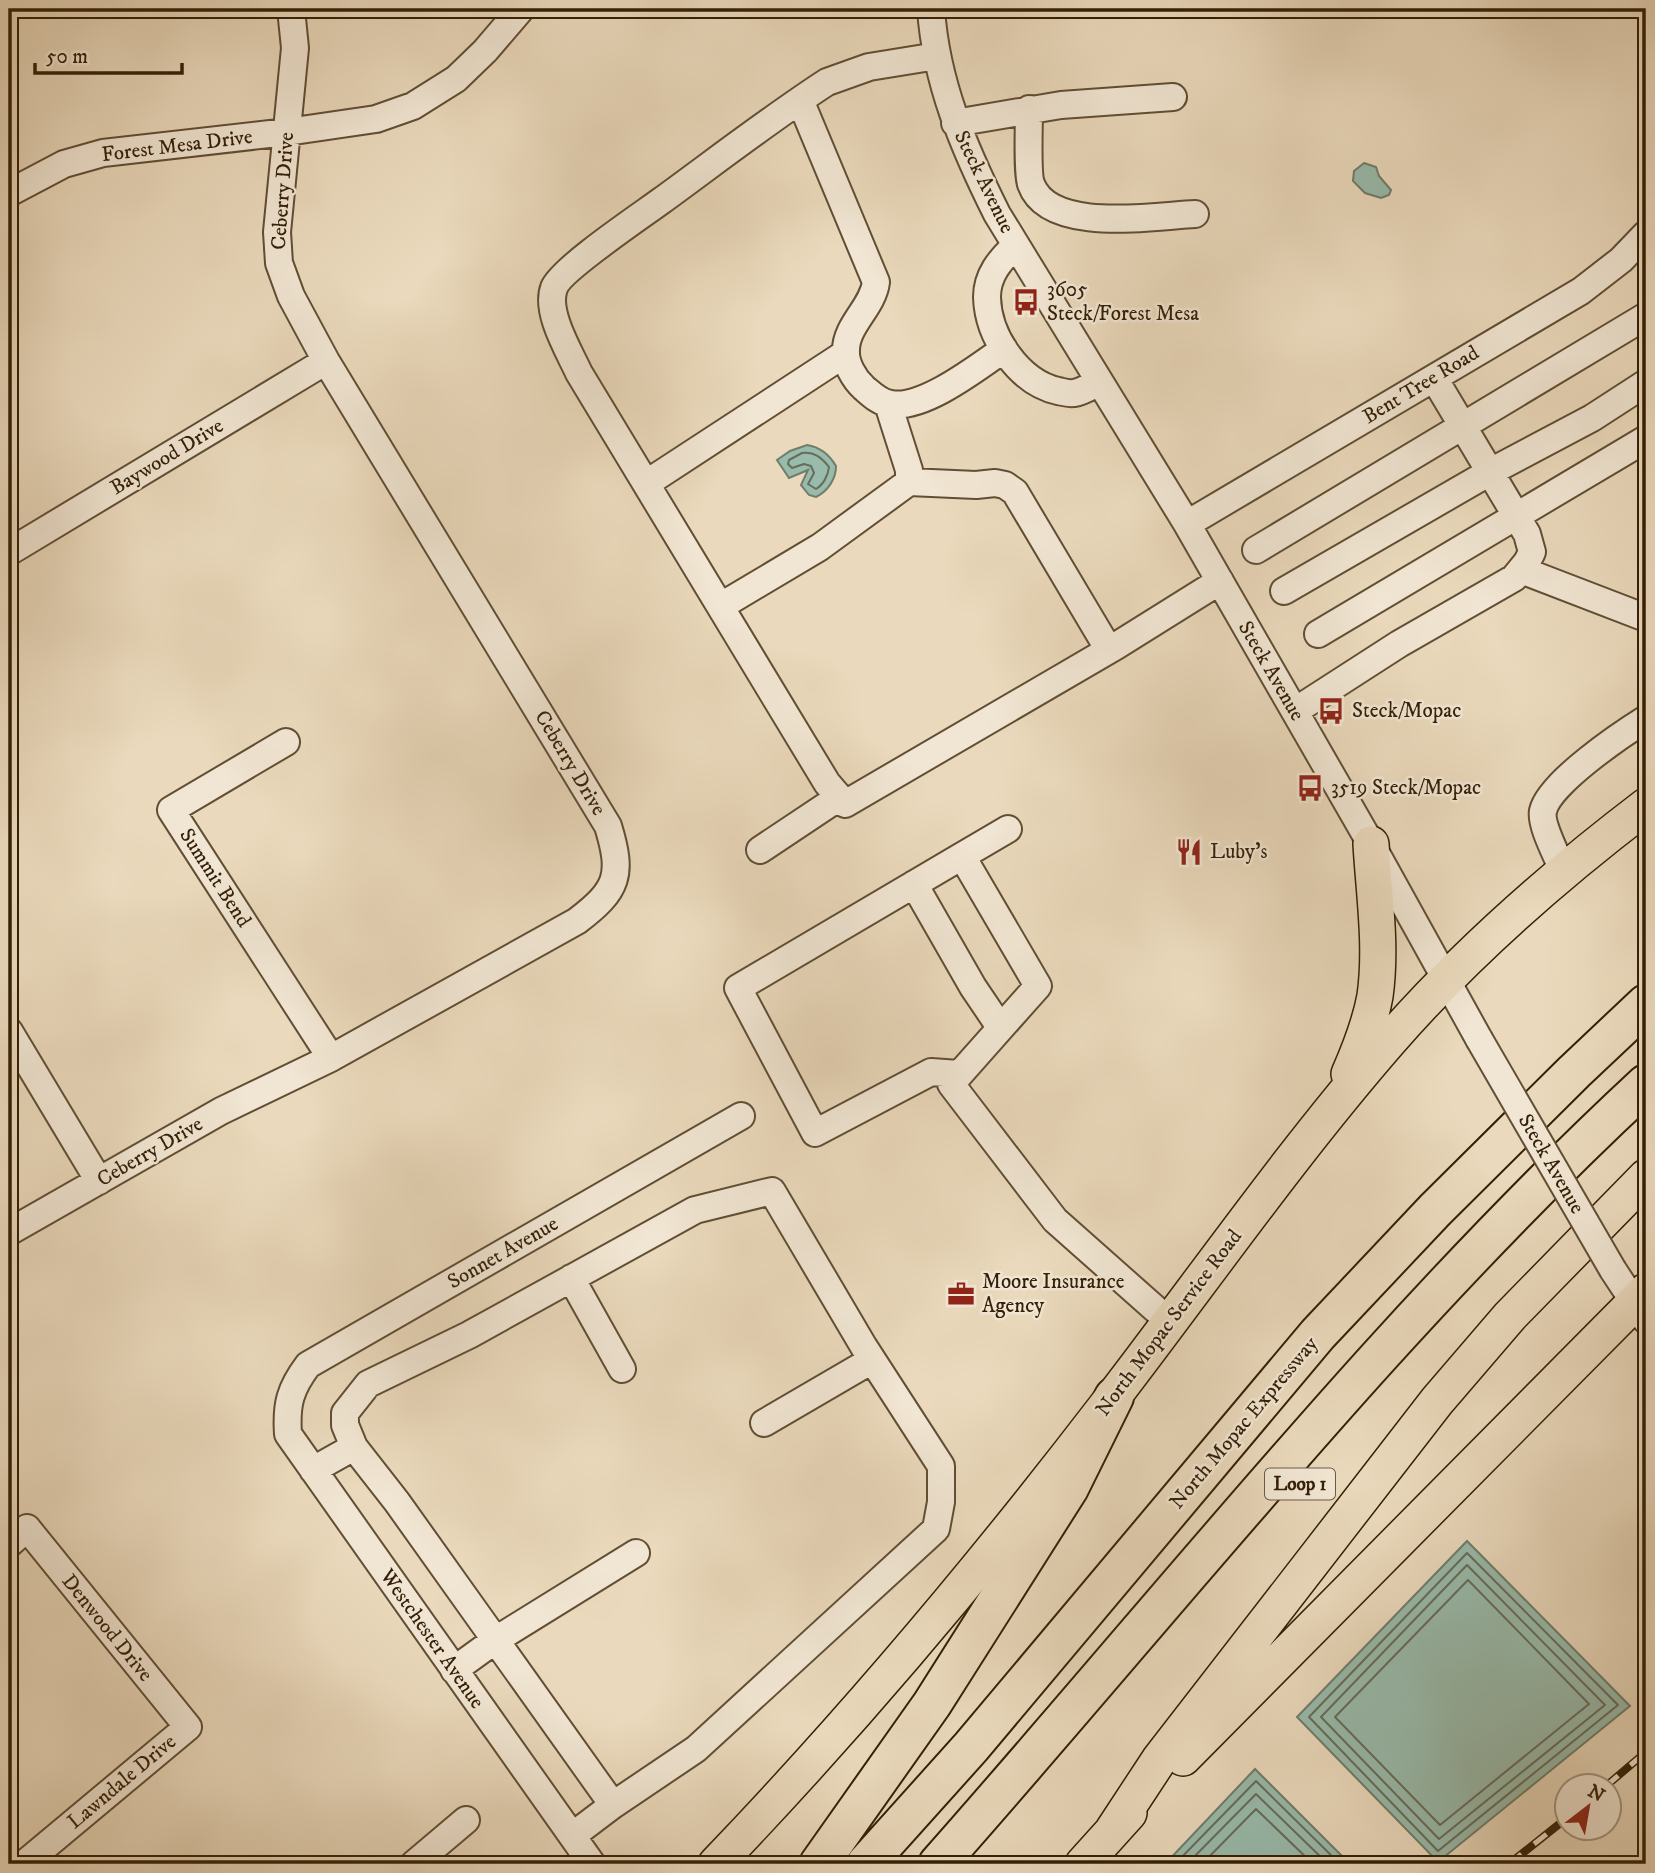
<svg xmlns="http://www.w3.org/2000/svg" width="1655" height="1873" font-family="'IM FELL DW Pica',serif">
	<rect width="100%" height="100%" fill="#ead9bc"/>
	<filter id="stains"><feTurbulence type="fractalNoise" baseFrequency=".00286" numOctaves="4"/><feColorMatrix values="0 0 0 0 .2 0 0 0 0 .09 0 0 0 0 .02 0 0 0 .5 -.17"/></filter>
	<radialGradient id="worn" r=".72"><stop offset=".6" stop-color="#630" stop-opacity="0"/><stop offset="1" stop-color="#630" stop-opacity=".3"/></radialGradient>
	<path fill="#98bbac" stroke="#707d6a" stroke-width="2" d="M 1364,163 L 1376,167 L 1379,176 L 1391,190 L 1389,195 L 1381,198 L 1365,193 L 1353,181 L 1354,171 Z
		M 807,445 C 820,447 829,454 836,466 C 836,479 828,491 816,497 L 809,495 L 801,485 L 808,470 L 789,478 L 777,460 L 790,451 Z
		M 1467,1541 L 1630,1706 L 1438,1862 L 1297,1717 Z
		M 1255,1769 L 1350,1864 L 1165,1864 Z"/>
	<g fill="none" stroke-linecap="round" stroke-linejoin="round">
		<path stroke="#666d5a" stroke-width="2" d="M 802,453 C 814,451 822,458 829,467 C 828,476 823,485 816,489 L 808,484 L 814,473 L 811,466 L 804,464 L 792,468 L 788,464 L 789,460 Z
			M 1467,1553 L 1618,1705 L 1438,1851 L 1309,1717 Z
			M 1467,1565 L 1605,1705 L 1439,1839 L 1321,1717 Z
			M 1468,1580 L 1589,1704 L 1440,1825 L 1335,1717 Z
			M 1175,1864 L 1256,1781 L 1340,1864
			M 1187,1864 L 1256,1794 L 1328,1864
			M 1202,1864 L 1256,1809 L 1313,1864"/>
		<defs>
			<path id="minor" d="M 931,9 C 936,83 964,148 997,214 L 1187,524 L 1371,844 L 1479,1039
				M 937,56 L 869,67 L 827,82 C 770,119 716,161 661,201 C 642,215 560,270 554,288 C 545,312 569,351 579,373 L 827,783 L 845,804 L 1116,646 L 1220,581
				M 800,100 L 876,282 C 873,307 846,325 846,350 C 845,363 854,379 864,388 C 871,394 880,403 891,404 C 923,410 978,367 1004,349
				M 1029,109 C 1029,125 1027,173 1031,184 C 1049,234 1153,216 1195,214
				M 955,123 L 1061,105 L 1173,97
				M 9,193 L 64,164 L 103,153 L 287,132 L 376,119 L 413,106 L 456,79 L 485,51 L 521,9
				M 1015,246 C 1000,260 987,275 987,297 C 988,337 1019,382 1058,391 C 1063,392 1069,394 1074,393 C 1082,392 1091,386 1099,382
				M 909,482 L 976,485 L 995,483 L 1005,485 L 1015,492 L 1109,650
				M 647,483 L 846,353
				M 1187,524 L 1581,291 L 1621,260 L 1646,234
				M 1256,550 L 1646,316
				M 9,552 L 326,361
				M 1521,570 L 1646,618
				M 1284,591 L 1490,472 L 1592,418 L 1646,383
				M 721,606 L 820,547 L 909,482 L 909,470 L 888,404
				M 1318,634 L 1646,439
				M 1295,711 L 1399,644 L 1514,578 L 1527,562 L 1532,552 L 1527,534 L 1434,378
				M 286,742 L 171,810 L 331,1058
				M 1008,829 L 962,856 L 1038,986 L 951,1084 L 1055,1220 L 1170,1322
				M 760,850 L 838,798
				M 1563,871 C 1558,857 1540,825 1543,811 C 1549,783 1622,734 1646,719
				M 914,884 L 973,987 L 1000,1027
				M 9,1031 L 99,1181
				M 959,1074 L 931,1072 L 815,1133 L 738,988 L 962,856
				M 9,1232 L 221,1111 L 331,1058 L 577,921 C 618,890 623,875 608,826 L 326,361 L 291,296 L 279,263 L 277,232 L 295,48 L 291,9
				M 1613,1270 L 1646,1320
				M 571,1278 L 622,1369
				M 764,1423 L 872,1360
				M 313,1470 L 354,1447
				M 9,1544 L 27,1528 L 188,1727 L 24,1864
				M 454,1670 L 494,1641 L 636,1553
				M 572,1836 L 613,1805 L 397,1502 L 354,1447 L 345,1425 L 345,1413 L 368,1384 L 469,1335 L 695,1210 L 772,1191 L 864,1347 L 941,1466 L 941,1502 L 936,1529 L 696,1749 L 613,1805
				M 414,1864 L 466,1820
				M 592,1864 L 288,1434 C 286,1404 290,1389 308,1365 L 741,1116"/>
			<path id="major" d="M 1349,1074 C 1360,1049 1370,1024 1375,996 C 1382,947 1374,894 1371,844
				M 1183,1758 L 1646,1291
				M 1113,1830 L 1159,1760 L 1437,1401 L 1510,1316 L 1646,1177
				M 716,1864 C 855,1719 985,1564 1107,1405 C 1201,1283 1289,1156 1390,1040 C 1466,953 1554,876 1646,806
				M 1083,1864 L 1129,1813"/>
			<path id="highway" d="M 819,1864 L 932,1704 L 1069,1488 L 1114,1397
				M 866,1864 L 971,1747 L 1318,1334 L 1435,1210 L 1574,1072 L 1646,1004
				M 938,1864 C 1171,1601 1388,1323 1646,1084"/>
		</defs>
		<use href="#minor" stroke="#614e34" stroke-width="30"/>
		<use href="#major" stroke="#331f07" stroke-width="38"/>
		<use href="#highway" stroke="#331f07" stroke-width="42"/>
		<use href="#minor" stroke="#f1e6d3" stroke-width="26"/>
		<use href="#major" stroke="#ead9bc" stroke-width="35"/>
		<use href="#highway" stroke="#ead9bc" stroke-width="38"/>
		<defs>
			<path id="rail" d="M 1606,1786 L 1646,1752
				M 1509,1864 L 1568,1817"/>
		</defs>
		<use href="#rail" stroke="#331f07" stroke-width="8"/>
		<use href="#rail" stroke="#f1e6d3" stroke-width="5" stroke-dasharray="16" stroke-linecap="butt"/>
		<defs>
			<path id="minor-bridge" d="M 1479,1039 L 1613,1270"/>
		</defs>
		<use href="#minor-bridge" stroke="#614e34" stroke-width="30" stroke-linecap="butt"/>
		<use href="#minor-bridge" stroke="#f1e6d3" stroke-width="26"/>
	</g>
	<defs>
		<symbol id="bus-bare" viewBox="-9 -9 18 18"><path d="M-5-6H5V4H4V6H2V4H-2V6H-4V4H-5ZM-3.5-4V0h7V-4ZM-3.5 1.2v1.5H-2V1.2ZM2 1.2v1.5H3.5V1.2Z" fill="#8f2418" stroke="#f1e6d3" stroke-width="2.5" paint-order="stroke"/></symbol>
		<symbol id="restaurant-bare" viewBox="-9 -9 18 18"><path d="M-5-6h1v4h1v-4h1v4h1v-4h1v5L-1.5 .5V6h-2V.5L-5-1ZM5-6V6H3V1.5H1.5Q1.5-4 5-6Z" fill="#8f2418" stroke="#f1e6d3" stroke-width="2.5" paint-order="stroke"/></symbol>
		<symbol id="office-bare" viewBox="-9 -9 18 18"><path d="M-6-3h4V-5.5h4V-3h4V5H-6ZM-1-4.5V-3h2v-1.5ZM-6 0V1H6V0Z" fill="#8f2418" stroke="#f1e6d3" stroke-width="2.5" paint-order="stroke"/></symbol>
	</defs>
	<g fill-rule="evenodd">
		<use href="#bus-bare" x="1007" y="283" width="38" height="38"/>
		<use href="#bus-bare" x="1312" y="692" width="38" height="38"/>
		<use href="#bus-bare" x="1291" y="769" width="38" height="38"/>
		<use href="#restaurant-bare" x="1170" y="833" width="38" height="38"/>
		<use href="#office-bare" x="942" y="1275" width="38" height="38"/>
	</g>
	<g text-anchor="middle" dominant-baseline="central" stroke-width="5" stroke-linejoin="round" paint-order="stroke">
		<rect fill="#f1e6d3" stroke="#6c5b44" stroke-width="2" x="1265" y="1468.5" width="70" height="31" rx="5"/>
		<g font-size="19" font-weight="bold" fill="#331f07">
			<text x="1300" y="1484">Loop 1</text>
		</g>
		<g font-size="21" fill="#331f07" stroke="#f1e6d3">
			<text transform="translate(177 146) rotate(-7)">Forest Mesa Drive</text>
			<text transform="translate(984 182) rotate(64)">Steck Avenue</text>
			<text transform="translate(283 191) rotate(-86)">Ceberry Drive</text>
			<text transform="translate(1421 385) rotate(-31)">Bent Tree Road</text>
			<text transform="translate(167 457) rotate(-31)">Baywood Drive</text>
			<text transform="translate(1271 671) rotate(60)">Steck Avenue</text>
			<text transform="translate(570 763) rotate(59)">Ceberry Drive</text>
			<text transform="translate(215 878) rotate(57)">Summit Bend</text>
			<text transform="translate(150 1152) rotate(-30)">Ceberry Drive</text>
			<text transform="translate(1551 1164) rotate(60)">Steck Avenue</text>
			<text transform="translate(503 1253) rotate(-30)">Sonnet Avenue</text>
			<text transform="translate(1169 1323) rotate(-53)">North Mopac Service Road</text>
			<text transform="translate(1244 1423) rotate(-50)">North Mopac Expressway</text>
			<text transform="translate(107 1628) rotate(51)">Denwood Drive</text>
			<text transform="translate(432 1639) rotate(55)">Westchester Avenue</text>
			<text transform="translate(122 1782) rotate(-40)">Lawndale Drive</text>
		</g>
		<g font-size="21" fill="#331f07" stroke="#f1e6d3" text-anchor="start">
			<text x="1047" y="290">3605<tspan x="1047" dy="24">Steck/Forest Mesa</tspan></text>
			<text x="1352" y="711">Steck/Mopac</text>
			<text x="1331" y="788">3519 Steck/Mopac</text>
			<text x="1210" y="852">Luby's</text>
			<text x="982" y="1282">Moore Insurance<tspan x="982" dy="24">Agency</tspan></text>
		</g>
	</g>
	<rect width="1655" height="1873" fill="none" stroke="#ead9bc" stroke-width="35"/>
	<rect x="10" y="10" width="1634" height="1852" fill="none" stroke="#331f07" stroke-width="3.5"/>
	<rect x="18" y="18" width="1620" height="1838" fill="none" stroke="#331f07" stroke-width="2"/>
	<g transform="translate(1588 1807) rotate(31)"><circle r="33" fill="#f1e6d3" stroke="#a59681" stroke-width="2"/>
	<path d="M0-5L12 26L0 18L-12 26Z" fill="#8f2418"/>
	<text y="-10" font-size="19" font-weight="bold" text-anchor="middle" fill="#331f07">N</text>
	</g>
	<path d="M35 63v10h147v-10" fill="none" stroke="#331f07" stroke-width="3.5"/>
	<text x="46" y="63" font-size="21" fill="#331f07" stroke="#f1e6d3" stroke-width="5" paint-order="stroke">50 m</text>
	<rect width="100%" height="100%" filter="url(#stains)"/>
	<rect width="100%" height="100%" fill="url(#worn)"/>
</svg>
